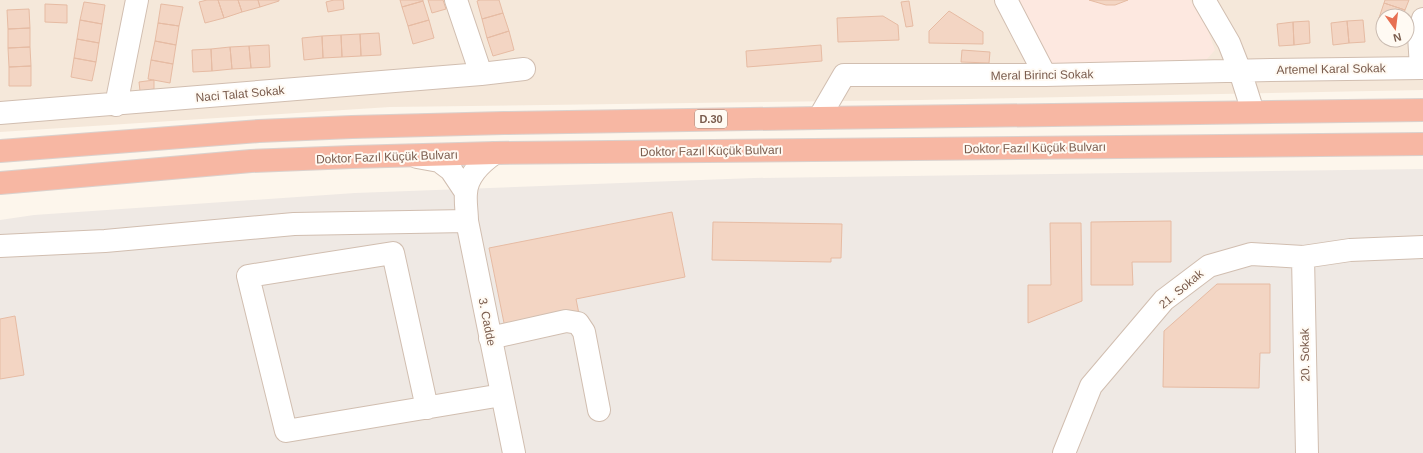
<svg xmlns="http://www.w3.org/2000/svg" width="1423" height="453" font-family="Arial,sans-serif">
	<rect width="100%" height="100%" fill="#fdf6ec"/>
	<path fill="#f5e8da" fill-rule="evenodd" d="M 0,0 L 1423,0 L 1423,90 L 920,100 L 390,107 L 0,132 ZM 1383,16 L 1407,16 L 1407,40 L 1383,40 Z"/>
	<path fill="#fde8e0" d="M 1014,0 L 1190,0 L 1207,28 L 1215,50 L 1207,59 L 1049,66 Z"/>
	<path fill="#efe9e4" d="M 1423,169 L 1423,453 L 0,453 L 0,220 L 34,215 L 355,193 L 754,178 Z"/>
	<path fill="#f3d5c3" stroke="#e6bba3" d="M 207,0 L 218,0 L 224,18 L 205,23 L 199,2 Z
		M 218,0 L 238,0 L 242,12 L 224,18 Z
		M 238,0 L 258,0 L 260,7 L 242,12 Z
		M 258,0 L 279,0 L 279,1 L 260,7 Z
		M 334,0 L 343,0 L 344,9 L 328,12 L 326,2 Z
		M 400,0 L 423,0 L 423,1 L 402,7 Z
		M 428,0 L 443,0 L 446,9 L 432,13 Z
		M 480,0 L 499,0 L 503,13 L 482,19 L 477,1 Z
		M 1089,0 L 1128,0 L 1115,5 L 1106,5 Z
		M 1385,0 L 1409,0 L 1405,10 L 1384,3 Z
		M 423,1 L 429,20 L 408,26 L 402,7 Z
		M 909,1 L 913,26 L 906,27 L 901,2 Z
		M 84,2 L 105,5 L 102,24 L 80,20 Z
		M 1384,3 L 1405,10 L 1403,16 L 1383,16 L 1383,19 L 1379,18 Z
		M 45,4 L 67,5 L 67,23 L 45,22 Z
		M 161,4 L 183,7 L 179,26 L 158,23 Z
		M 29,9 L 30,28 L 8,29 L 7,10 Z
		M 949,11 L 983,32 L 983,44 L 929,43 L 929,31 Z
		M 503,13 L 509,31 L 487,38 L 482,19 Z
		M 883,16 L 898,25 L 899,40 L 838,42 L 837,18 Z
		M 80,20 L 102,24 L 99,43 L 77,39 Z
		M 429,20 L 434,38 L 413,44 L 408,26 Z
		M 1363,20 L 1365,42 L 1349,43 L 1347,21 Z
		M 1309,21 L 1310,43 L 1294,45 L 1293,22 Z
		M 1347,21 L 1349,43 L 1333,45 L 1331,23 Z
		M 1293,22 L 1294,45 L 1279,46 L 1277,24 Z
		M 158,23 L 179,26 L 176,45 L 155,41 Z
		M 30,28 L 30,47 L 8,48 L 8,29 Z
		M 509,31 L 514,50 L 493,56 L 487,38 Z
		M 379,33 L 381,55 L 361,56 L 360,34 Z
		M 360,34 L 361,56 L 342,57 L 341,35 Z
		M 341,35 L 342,57 L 323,58 L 322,36 Z
		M 322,36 L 323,58 L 304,60 L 302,38 Z
		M 77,39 L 99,43 L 96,62 L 74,58 Z
		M 155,41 L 176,45 L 173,64 L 151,60 Z
		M 269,45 L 270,67 L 251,68 L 249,46 Z
		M 821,45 L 822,61 L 747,67 L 746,51 Z
		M 249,46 L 251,68 L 232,69 L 230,47 Z
		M 30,47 L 31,66 L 9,67 L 8,48 Z
		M 230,47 L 232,69 L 212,71 L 211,49 Z
		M 211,49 L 212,71 L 193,72 L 192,50 Z
		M 962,50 L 990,52 L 989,63 L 961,62 Z
		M 74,58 L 96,62 L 92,81 L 71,77 Z
		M 151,60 L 173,64 L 170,83 L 148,79 Z
		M 31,66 L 31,86 L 9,86 L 9,67 Z
		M 154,80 L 154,89 L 140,91 L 139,82 Z
		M 672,212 L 685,277 L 576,299 L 579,314 L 505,328 L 489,248 Z
		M 1171,221 L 1171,262 L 1132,262 L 1133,285 L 1091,285 L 1091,222 Z
		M 713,222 L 842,224 L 841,258 L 831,258 L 831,262 L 712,260 Z
		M 1050,223 L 1081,223 L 1082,301 L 1028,323 L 1028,285 L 1051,285 Z
		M 1217,284 L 1270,284 L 1270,353 L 1260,353 L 1259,388 L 1163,387 L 1164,331 Z
		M 15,316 L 24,375 L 0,379 L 0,319 Z"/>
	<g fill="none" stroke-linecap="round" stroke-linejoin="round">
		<defs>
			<path id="minor" d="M 456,0 L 481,74
				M 1006,0 L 1045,75
				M 1204,0 L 1229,43 L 1240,71 L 1253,112
				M 1421,68 L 1419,35 L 1423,19
				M 116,105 L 137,0
				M 0,113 L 481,74 L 524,69
				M 819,118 L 844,75 L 1045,75 L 1271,70 L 1423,68
				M 495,153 C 482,162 467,176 466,193 C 465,202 467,212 467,221 L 514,453
				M 417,157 L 439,161 L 451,170 L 465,191
				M 0,246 L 105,241 L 294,224 L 467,221
				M 1303,257 L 1307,453
				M 490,338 L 566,321 L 578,323 L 584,332 L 599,410
				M 427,408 L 393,253 L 248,276 L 286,431 L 502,395
				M 1064,453 L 1091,386 L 1164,300 L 1209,266 L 1251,254 L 1303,257 L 1350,250 L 1423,247"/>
			<path id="highway" d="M 0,151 L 259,131 L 352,127 L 504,123 L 819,118 L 1423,110
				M 0,183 L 251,161 L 352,157 L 495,153 L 1423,144"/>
		</defs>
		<use href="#minor" stroke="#d1beb0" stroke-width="24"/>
		<use href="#highway" stroke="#dad1cd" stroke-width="24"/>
		<use href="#minor" stroke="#fff" stroke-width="22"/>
		<use href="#highway" stroke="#f7b7a3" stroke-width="22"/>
	</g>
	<g text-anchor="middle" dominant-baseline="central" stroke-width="4" stroke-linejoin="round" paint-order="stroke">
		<rect fill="#fffaf3" stroke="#a28b7f" stroke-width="1" x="695" y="110" width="32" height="18" rx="3"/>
		<g font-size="11" font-weight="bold" fill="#7a5c4d">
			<text x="711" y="119">D.30</text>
		</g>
		<g font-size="12" fill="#7a5c4d" stroke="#fffaf3">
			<text transform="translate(1331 69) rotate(-1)">Artemel Karal Sokak</text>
			<text transform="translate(1042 75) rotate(-1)">Meral Birinci Sokak</text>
			<text transform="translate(240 94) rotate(-5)">Naci Talat Sokak</text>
			<text transform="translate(1035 148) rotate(-1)">Doktor Fazıl Küçük Bulvarı</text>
			<text transform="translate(711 151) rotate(-1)">Doktor Fazıl Küçük Bulvarı</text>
			<text transform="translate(387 157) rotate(-2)">Doktor Fazıl Küçük Bulvarı</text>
			<text transform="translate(1181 289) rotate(-40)">21. Sokak</text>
			<text transform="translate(487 322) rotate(79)">3. Cadde</text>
			<text transform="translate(1305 355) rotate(-91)">20. Sokak</text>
		</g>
	</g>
	<g transform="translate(1395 28) rotate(166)"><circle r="19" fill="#fffaf3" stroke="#cabbb1"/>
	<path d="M0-3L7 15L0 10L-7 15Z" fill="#e76f51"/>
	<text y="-6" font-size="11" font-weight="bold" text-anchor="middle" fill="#7a5c4d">N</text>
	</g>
</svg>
